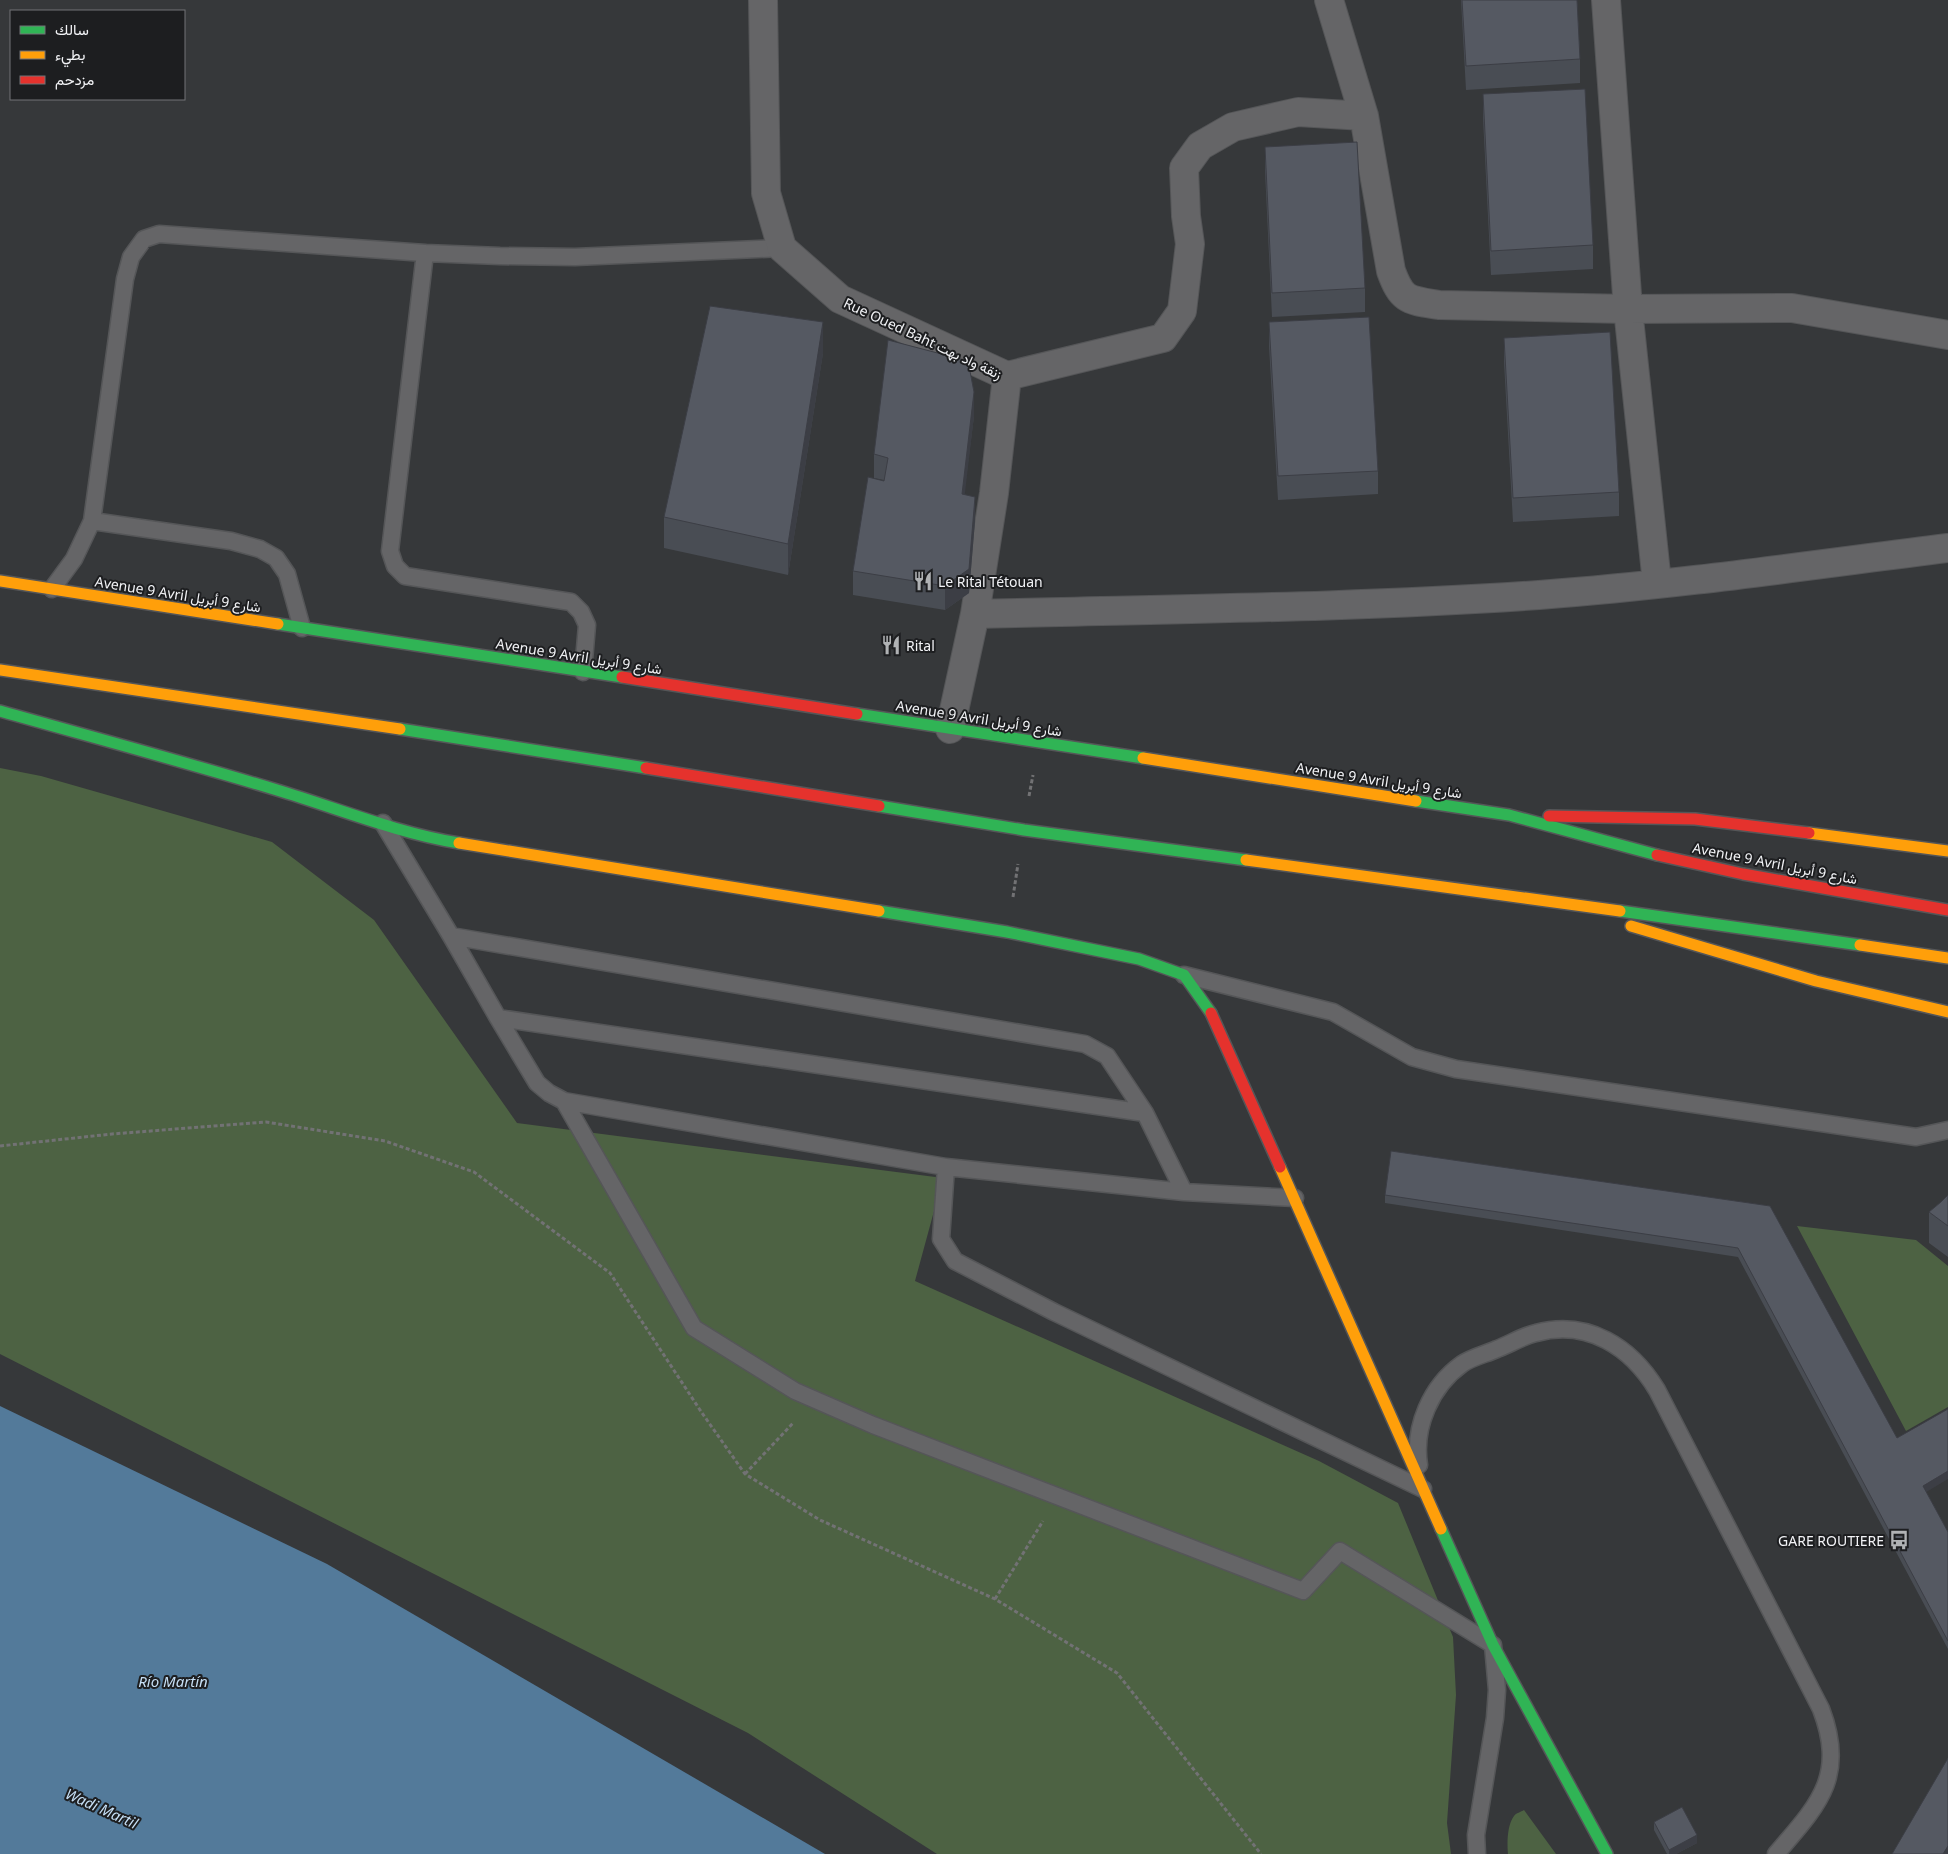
<svg xmlns="http://www.w3.org/2000/svg" width="1948" height="1854" font-family="'Noto Sans',Vazirmatn,sans-serif">
	<rect width="100%" height="100%" fill="#36383a"/>
	<path fill="#4d6243" d="M 0,768 L 41,776 L 272,842 L 374,920 L 517,1123 L 943,1178 L 915,1281 L 1319,1461 L 1398,1503 L 1453,1637 L 1456,1695 L 1447,1823 L 1451,1854 L 937,1854 L 748,1733 L 0,1354 Z
		M 1797,1226 L 1916,1240 L 1948,1266 L 1948,1407 L 1906,1431 Z
		M 1524,1810 L 1556,1854 L 1508,1854 C 1507,1844 1507,1825 1514,1816 C 1516,1813 1521,1812 1524,1810 Z"/>
	<path fill="#537a9a" d="M 0,1406 L 327,1564 L 825,1854 L 0,1854 Z"/>
	<g fill="none" stroke-linecap="round" stroke-linejoin="round">
		<defs>
			<path id="lane" d="M 425,253 L 390,551 L 395,566 L 405,576 L 571,602 L 581,612 L 587,625 L 583,672
				M 92,521 L 231,541 L 260,549 L 276,558 L 287,574 L 302,628
				M 52,589 L 74,559 L 92,521 L 125,279 L 131,257 L 144,239 L 159,234 L 425,253 L 500,256 L 575,257 L 782,248
				M 383,823 L 451,936 L 498,1018 L 537,1083 L 549,1093 L 564,1101 L 694,1328 L 795,1391 L 873,1425 L 1303,1591 L 1340,1551 L 1493,1645 L 1497,1690 L 1495,1718 L 1476,1835 L 1477,1854
				M 451,936 L 1085,1044 L 1107,1056 L 1145,1113 L 1184,1192
				M 1184,975 L 1333,1012 L 1412,1057 L 1456,1069 L 1916,1137 L 1948,1130
				M 498,1018 L 1145,1113
				M 564,1101 L 946,1167 L 941,1239 L 955,1261 L 1054,1312 L 1423,1489
				M 946,1167 L 1184,1192 L 1295,1198
				M 1419,1465 C 1413,1427 1431,1386 1462,1364 C 1472,1357 1486,1354 1497,1349 C 1510,1344 1523,1336 1536,1333 C 1588,1319 1631,1347 1657,1390 L 1821,1709 C 1847,1777 1818,1805 1776,1854"/>
			<path id="street" d="M 763,0 L 766,193 L 782,248 L 840,299 L 1007,376 L 994,493 L 975,614 L 950,729
				M 1329,0 L 1364,116 L 1391,271 C 1402,301 1408,300 1439,305 L 1628,309 L 1792,308 L 1948,335
				M 1606,0 L 1628,309 L 1657,583
				M 1007,376 L 1163,338 L 1182,311 L 1190,244 L 1186,216 L 1184,168 L 1200,146 L 1233,127 L 1298,112 L 1364,116
				M 975,614 C 1163,609 1352,608 1539,595 C 1676,585 1812,565 1948,548"/>
			<path id="fast" d="M 278,624 L 622,677
				M 0,711 C 92,737 185,762 277,790 C 337,808 397,833 459,843
				M 857,714 L 1143,758
				M 400,729 L 646,768
				M 1416,801 L 1509,815 L 1657,855
				M 879,806 L 1024,830 L 1246,860
				M 879,911 L 1007,932 L 1139,959 L 1184,975 L 1211,1013
				M 1620,911 L 1860,945
				M 1441,1529 L 1493,1645 L 1607,1854"/>
			<path id="slow" d="M 0,581 L 278,624
				M 0,670 L 400,729
				M 1143,758 L 1416,801
				M 1809,833 L 1948,851
				M 459,843 L 879,911
				M 1246,860 L 1620,911
				M 1631,926 L 1816,981 L 1948,1012
				M 1860,945 L 1948,958
				M 1280,1167 L 1441,1529"/>
			<path id="jam" d="M 622,677 L 857,714
				M 646,768 L 879,806
				M 1549,816 L 1695,819 L 1809,833
				M 1657,855 L 1743,874 L 1948,910
				M 1211,1013 L 1280,1167"/>
		</defs>
		<use href="#lane" stroke="#555658" stroke-width="19"/>
		<use href="#street" stroke="#555658" stroke-width="30"/>
		<use href="#fast" stroke="#555658" stroke-width="14"/>
		<use href="#slow" stroke="#555658" stroke-width="14"/>
		<use href="#jam" stroke="#555658" stroke-width="14"/>
		<path stroke="#727274" stroke-width="3" stroke-dasharray="4 2.5" stroke-linecap="butt" d="M 1029,796 L 1033,775
			M 1013,897 L 1018,864
			M 0,1146 L 112,1134 L 266,1122 L 385,1141 L 474,1172 L 610,1273 L 702,1413 L 745,1474 L 820,1520 L 995,1599 L 1117,1673 L 1261,1854
			M 745,1474 L 794,1422
			M 995,1599 L 1043,1521"/>
		<use href="#lane" stroke="#656567" stroke-width="16"/>
		<use href="#street" stroke="#656567" stroke-width="28"/>
		<use href="#fast" stroke="#30b455" stroke-width="11"/>
		<use href="#slow" stroke="#ff9f0a" stroke-width="11"/>
		<use href="#jam" stroke="#e5322d" stroke-width="11"/>
	</g>
	<path fill="#494d54" d="M 1461,0 L 1577,0 L 1580,59 L 1580,83 L 1466,90 Z
		M 1483,94 L 1593,245 L 1593,269 L 1491,275 L 1483,118 Z
		M 1265,147 L 1365,288 L 1365,312 L 1272,317 L 1265,171 Z
		M 1269,322 L 1378,471 L 1378,494 L 1278,500 L 1269,346 Z
		M 1504,338 L 1619,492 L 1619,516 L 1513,522 L 1504,362 Z
		M 823,353 L 788,575 L 664,548 L 664,517 Z
		M 974,416 L 964,495 L 975,521 L 969,593 L 945,610 L 853,595 L 853,571 L 884,480 L 874,478 L 874,454 Z
		M 1385,1195 L 1770,1206 L 1948,1532 L 1948,1649 L 1738,1257 L 1385,1203 Z
		M 1948,1195 L 1948,1257 L 1929,1243 L 1929,1212 L 1941,1202 Z
		M 1654,1822 L 1697,1843 L 1676,1854 L 1667,1854 L 1654,1830 Z"/>
	<path fill="#3c3e45" d="M 823,322 L 823,353 L 788,575 L 788,544 Z
		M 974,392 L 974,416 L 962,518 L 962,494 Z
		M 975,497 L 975,521 L 969,593 L 945,610 L 945,586 Z
		M 1948,1471 L 1948,1479 L 1923,1494 L 1923,1486 Z
		M 1697,1835 L 1697,1843 L 1676,1854 L 1669,1854 L 1669,1850 Z
		M 1948,1846 L 1948,1854 L 1943,1854 Z"/>
	<path fill="#555962" stroke="#3c3e45" d="M 1462,0 L 1577,0 L 1580,59 L 1466,66 Z
		M 1585,89 L 1593,245 L 1491,251 L 1483,94 Z
		M 1357,142 L 1365,288 L 1272,293 L 1265,147 Z
		M 710,306 L 823,322 L 788,544 L 664,517 Z
		M 1369,317 L 1378,471 L 1278,476 L 1269,322 Z
		M 1610,332 L 1619,492 L 1513,498 L 1504,338 Z
		M 888,340 L 968,361 L 974,392 L 962,494 L 975,497 L 969,569 L 945,586 L 853,571 L 868,477 L 884,481 L 888,458 L 874,454 Z
		M 1391,1151 L 1770,1206 L 1897,1438 L 1948,1409 L 1948,1471 L 1923,1486 L 1948,1532 L 1948,1641 L 1738,1248 L 1385,1195 Z
		M 1948,1195 L 1948,1226 L 1929,1212 L 1941,1202 Z
		M 1948,1758 L 1948,1846 L 1943,1854 L 1892,1854 Z
		M 1682,1807 L 1697,1835 L 1669,1850 L 1654,1822 Z"/>
	<defs>
		<symbol id="restaurant-bare" viewBox="-9 -9 18 18"><path d="M-5-6h1v4h1v-4h1v4h1v-4h1v5L-1.5 .5V6h-2V.5L-5-1ZM5-6V6H3V1.5H1.5Q1.5-4 5-6Z" fill="#b0b2b4" stroke="#1d1e20" stroke-width="2.5" paint-order="stroke"/></symbol>
		<symbol id="bus-bare" viewBox="-9 -9 18 18"><path d="M-5-6H5V4H4V6H2V4H-2V6H-4V4H-5ZM-3.5-4V0h7V-4ZM-3.5 1.2v1.5H-2V1.2ZM2 1.2v1.5H3.5V1.2Z" fill="#b0b2b4" stroke="#1d1e20" stroke-width="2.5" paint-order="stroke"/></symbol>
	</defs>
	<g fill-rule="evenodd">
		<use href="#restaurant-bare" x="909" y="567" width="28" height="28"/>
		<use href="#restaurant-bare" x="877" y="631" width="28" height="28"/>
		<use href="#bus-bare" x="1885" y="1526" width="28" height="28"/>
	</g>
	<g text-anchor="middle" dominant-baseline="central" stroke-width="4" stroke-linejoin="round" paint-order="stroke">
		<g font-size="14" fill="#f2f3f6" stroke="#1d1e20">
			<text transform="translate(923 338) rotate(25)">Rue Oued Baht زنقة واد بهت</text>
			<text transform="translate(178 594) rotate(9)">Avenue 9 Avril شارع 9 أبريل</text>
			<text transform="translate(579 656) rotate(9)">Avenue 9 Avril شارع 9 أبريل</text>
			<text transform="translate(979 718) rotate(9)">Avenue 9 Avril شارع 9 أبريل</text>
			<text transform="translate(1379 780) rotate(9)">Avenue 9 Avril شارع 9 أبريل</text>
			<text transform="translate(1775 863) rotate(11)">Avenue 9 Avril شارع 9 أبريل</text>
		</g>
		<g font-size="14" fill="#f2f3f6" stroke="#1d1e20" text-anchor="start">
			<text x="938" y="581">Le Rital Tétouan</text>
			<text x="906" y="645">Rital</text>
			<text x="1884" y="1540" text-anchor="end">GARE ROUTIERE</text>
		</g>
		<g font-size="15" font-style="italic" fill="#c6dff5" stroke="#1d1e20">
			<text x="173" y="1681">Río Martín</text>
			<text transform="translate(102 1808) rotate(24)">Wadi Martil</text>
		</g>
	</g>
	<rect x="10" y="10" width="175" height="90" fill="#1d1e20" stroke="#727376"/>
	<rect x="20" y="26" width="25" height="8" fill="#30b455" stroke="#727376"/>
	<text x="55" y="35" font-size="15" fill="#f2f3f6">سالك</text>
	<rect x="20" y="51" width="25" height="8" fill="#ff9f0a" stroke="#727376"/>
	<text x="55" y="60" font-size="15" fill="#f2f3f6">بطيء</text>
	<rect x="20" y="76" width="25" height="8" fill="#e5322d" stroke="#727376"/>
	<text x="55" y="85" font-size="15" fill="#f2f3f6">مزدحم</text>
</svg>
